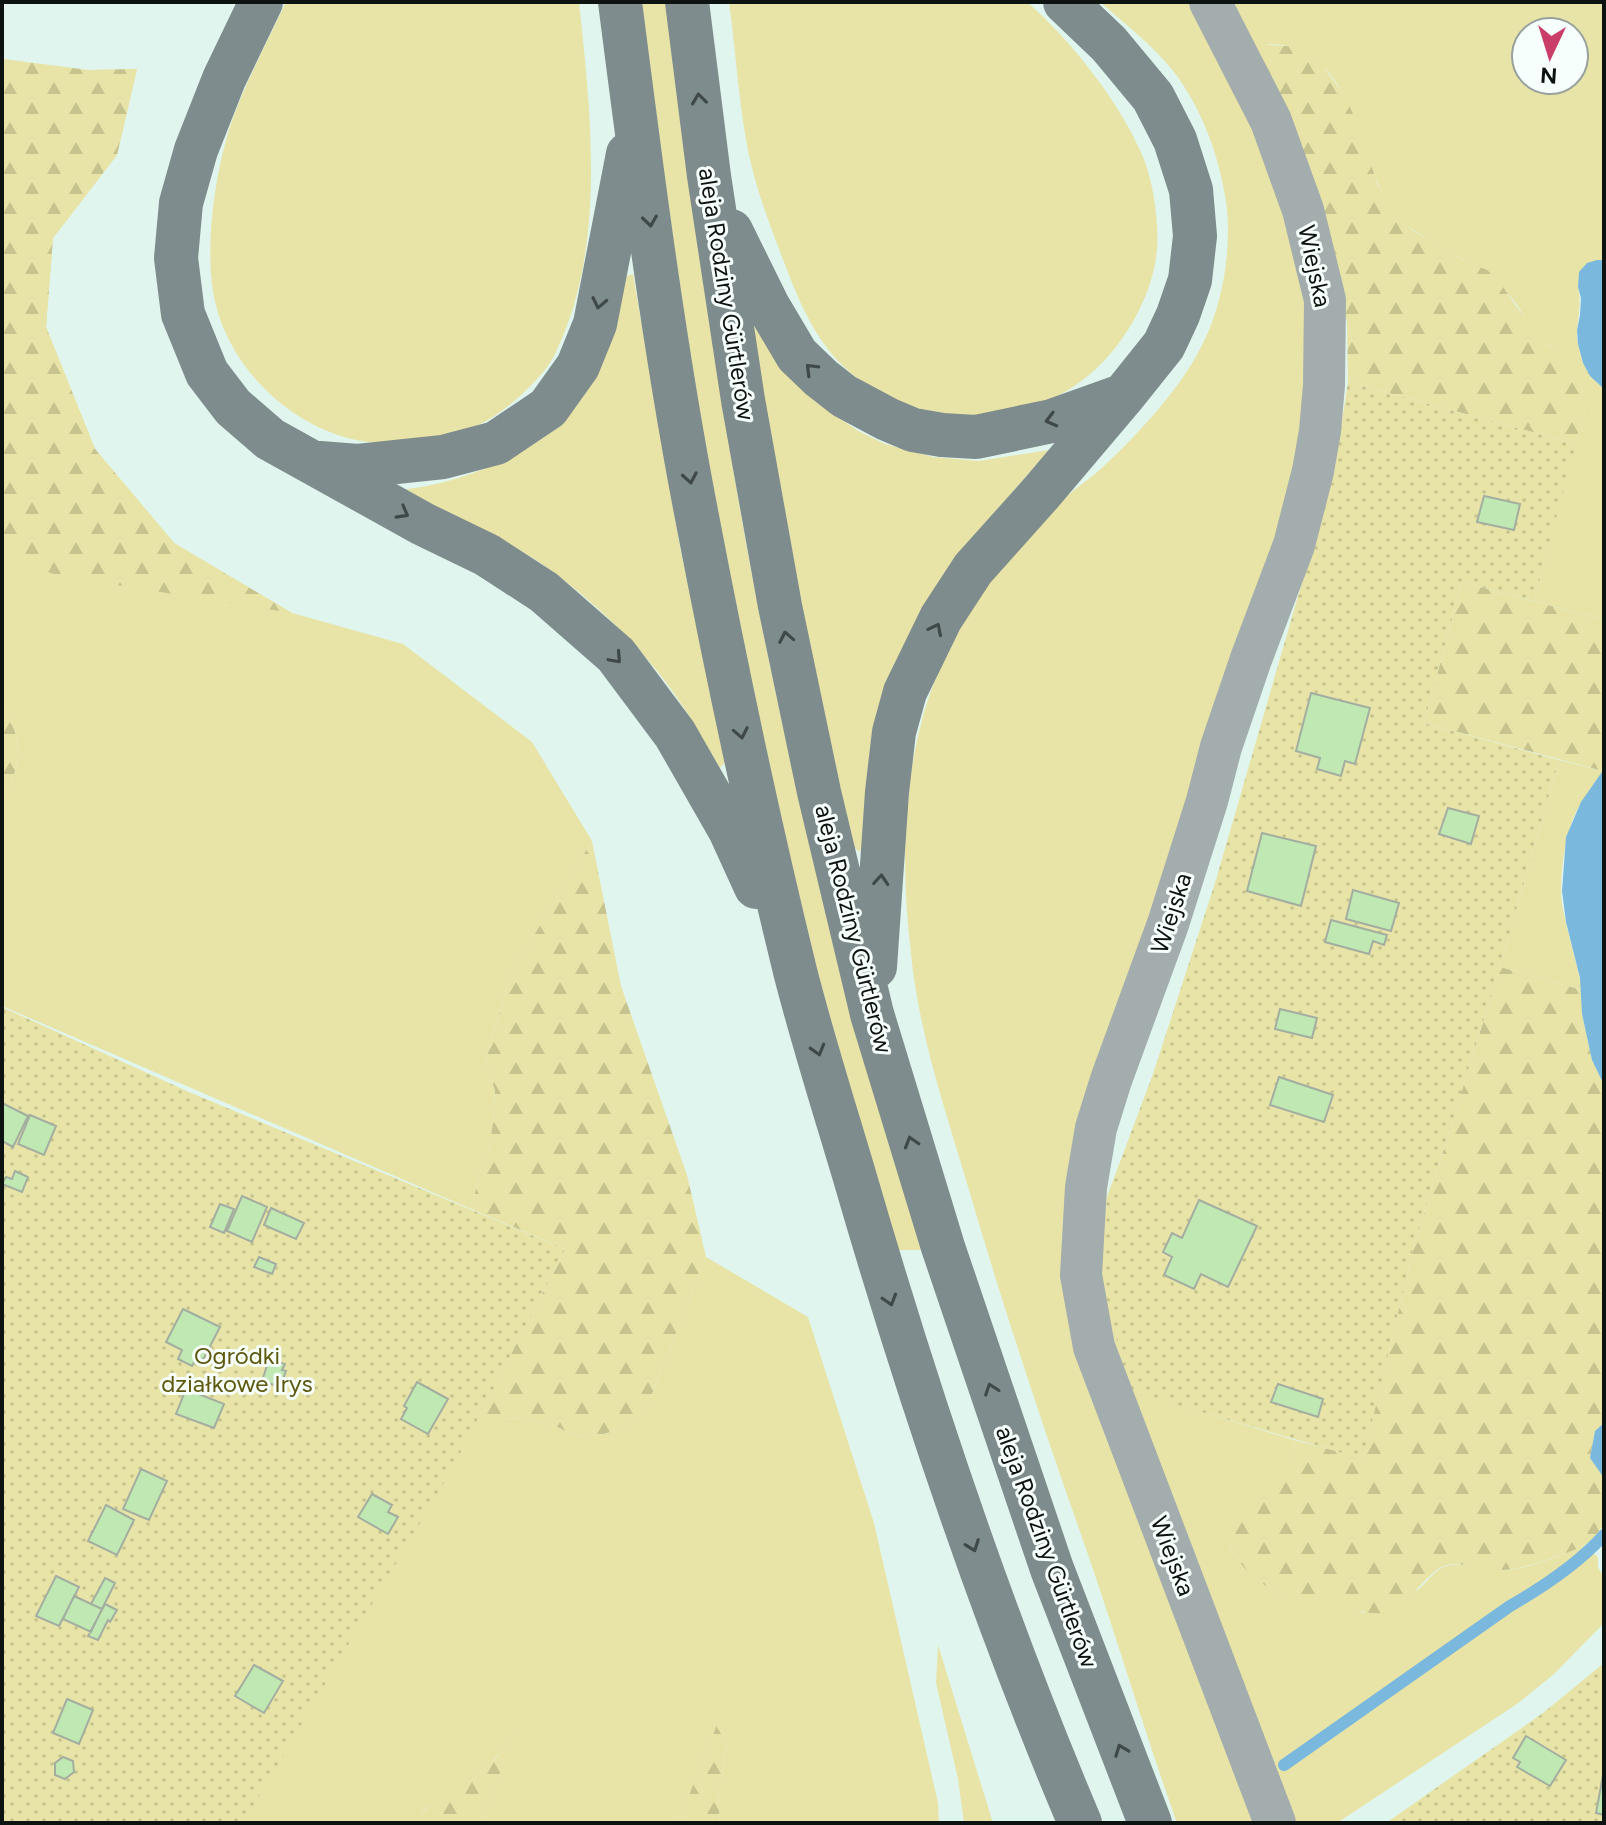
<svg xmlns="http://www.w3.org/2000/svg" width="1606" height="1825" font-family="Figtree,sans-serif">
	<defs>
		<pattern id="forest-firs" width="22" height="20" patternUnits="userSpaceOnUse" patternTransform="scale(2)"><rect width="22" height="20" fill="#e8e4a7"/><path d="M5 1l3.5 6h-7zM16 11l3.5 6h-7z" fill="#c6c38f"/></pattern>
		<pattern id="garden-dots" width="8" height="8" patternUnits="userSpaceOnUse" patternTransform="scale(2)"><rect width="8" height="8" fill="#e8e4a7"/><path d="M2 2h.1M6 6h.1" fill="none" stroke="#c6c38f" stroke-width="1.8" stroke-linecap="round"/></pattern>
	</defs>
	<rect width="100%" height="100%" fill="#e0f5ed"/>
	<path fill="#e8e4a7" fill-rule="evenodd" d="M 286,2 L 579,2 C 591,116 607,247 555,354 C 547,370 533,384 520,396 C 503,411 481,427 458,433 C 447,436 434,436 422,438 C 400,440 378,445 356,440 C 286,425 224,362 213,291 C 205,241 216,166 233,118 C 248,78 268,40 286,2 Z
		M 642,2 L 666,2 C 697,242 729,481 781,717 C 795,782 809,847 826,911 C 855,1024 889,1137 921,1250 L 896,1250 C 826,1017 764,781 721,541 C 689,362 664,182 642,2 Z
		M 729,2 L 1027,2 C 1071,40 1124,107 1145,162 C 1155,190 1161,235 1155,264 C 1144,320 1101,380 1046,401 C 1035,405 1022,407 1011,409 C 1000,412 987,417 976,418 C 923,421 865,394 831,353 C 809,326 796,294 784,262 C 768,221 752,178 745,134 C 738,91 735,46 729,2 Z
		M 1100,2 L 1195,2 L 1265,147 L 1307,285 L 1305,444 L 1140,959 L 1105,1202 L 1129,1390 L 1294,1440 C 1293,1450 1293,1462 1287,1470 C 1264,1501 1194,1521 1246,1567 C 1255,1575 1264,1586 1275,1591 C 1295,1600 1303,1597 1323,1600 C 1337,1602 1351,1607 1364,1613 C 1378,1607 1404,1600 1416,1591 C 1428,1583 1434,1568 1450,1565 C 1469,1562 1487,1572 1506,1570 C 1533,1568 1559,1555 1584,1546 L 1598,1557 L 1598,1567 L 1604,1578 L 1604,1623 L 1554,1674 L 1517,1704 L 1337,1823 L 1177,1823 C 1142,1725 1113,1624 1078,1526 C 1039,1415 1002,1303 969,1190 C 949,1122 926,1055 915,985 C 912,968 911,951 909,935 C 902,863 903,794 921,724 C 939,654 980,586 1030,533 C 1044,519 1058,504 1073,491 C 1084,482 1095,475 1105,465 C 1141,431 1184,385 1205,339 C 1224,299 1232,245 1226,201 C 1219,155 1202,109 1174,72 C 1153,45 1125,24 1100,2 Z
		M 1223,2 L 1604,2 L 1604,260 L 1597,260 L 1578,287 C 1581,302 1579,314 1577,329 C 1576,340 1580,352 1583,363 C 1572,358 1559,354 1550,347 C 1532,334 1523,311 1509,295 C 1501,285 1477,268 1466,261 C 1459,257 1451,256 1444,251 C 1439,248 1435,243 1429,240 C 1419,233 1409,229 1400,219 C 1357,171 1362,73 1294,48 C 1281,44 1265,42 1253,48 ZM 1526,32 L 1574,32 L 1574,80 L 1526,80 Z
		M 2,59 L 88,70 L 137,69 L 117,155 L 53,238 L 46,327 L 95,449 L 174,543 L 292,613 L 403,644 L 532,742 L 592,841 L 512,971 L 486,1060 L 495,1091 L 493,1122 L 489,1149 L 482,1164 L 471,1209 L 2,1006 L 2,798 C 15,783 20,755 16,736 C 14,728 10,719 7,711 L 2,709 Z
		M 633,274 L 680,547 L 725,762 L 720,768 C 704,742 689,714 671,689 C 633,637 586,594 533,558 L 401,490 C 441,485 479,474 515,454 L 627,276 Z
		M 754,323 L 838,417 L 858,431 L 885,444 L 933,457 L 979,461 L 1049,450 L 983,526 L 862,850 L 858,851 L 853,846 L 826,732 L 782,511 L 752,325 Z
		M 1590,376 L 1604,389 L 1604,620 L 1534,601 L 1577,436 C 1586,417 1594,397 1590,376 Z
		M 1559,760 L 1603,771 C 1593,787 1580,801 1573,819 C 1564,840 1559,882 1562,904 C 1567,933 1577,961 1582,990 L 1500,967 Z
		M 706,1257 L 808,1317 L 874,1523 L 938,1803 L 939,1823 L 720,1823 L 718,1790 L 727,1743 L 718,1723 L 678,1823 L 480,1823 L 515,1733 C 503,1749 491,1765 476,1777 C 454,1794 429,1797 414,1823 L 240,1823 L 478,1418 C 502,1418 529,1417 552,1425 C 560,1427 567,1433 575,1435 C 602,1440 622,1428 644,1414 Z
		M 938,1645 L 993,1823 L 964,1823 L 958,1779 L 936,1683 Z"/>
	<path fill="url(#forest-firs)" d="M 1261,44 L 1297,47 L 1309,54 L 1323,66 L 1344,95 L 1354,116 L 1378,185 L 1400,218 L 1413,231 L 1432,241 L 1445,252 L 1487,270 L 1499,281 L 1516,306 L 1549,347 L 1583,363 L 1590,376 L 1592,388 L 1591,400 L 1590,408 L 1577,436 L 1576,444 L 1348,382 L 1347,322 L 1315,199 L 1253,48 Z
		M 2,59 L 88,70 L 137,69 L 117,155 L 53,238 L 46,327 L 95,449 L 174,543 L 292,613 L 60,576 L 2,557 Z
		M 1462,582 L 1604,620 L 1603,771 L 1424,723 Z
		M 2,709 L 7,711 C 10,719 14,728 16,736 C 20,755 15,783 2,798 Z
		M 592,841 L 621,986 L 687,1175 L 706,1257 L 644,1414 C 622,1428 602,1440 575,1435 C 567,1433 560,1427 552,1425 C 529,1417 502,1418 478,1418 L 565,1249 L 471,1209 L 482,1164 L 489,1149 L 493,1122 L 495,1091 L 486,1060 L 512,971 Z
		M 1500,967 L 1582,990 L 1582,1014 L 1592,1060 L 1604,1085 L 1604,1423 L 1595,1431 L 1590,1458 L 1604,1478 L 1604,1525 C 1598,1532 1591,1542 1583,1546 C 1578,1549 1571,1551 1566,1553 C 1541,1562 1516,1572 1489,1570 C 1475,1569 1460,1561 1447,1565 C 1425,1572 1413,1602 1390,1611 C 1370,1618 1350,1607 1331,1602 C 1319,1599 1307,1601 1295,1598 C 1269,1592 1246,1575 1233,1552 C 1231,1548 1228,1545 1227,1541 C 1220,1509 1272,1491 1287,1469 C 1293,1461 1293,1449 1294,1440 L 1363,1458 L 1415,1242 Z
		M 718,1722 L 727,1743 L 718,1790 L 720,1823 L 678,1823 Z
		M 517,1730 L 480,1823 L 414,1823 L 416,1818 L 438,1797 L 475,1778 L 496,1758 Z"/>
	<path fill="url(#garden-dots)" d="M 1348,382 L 1576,444 L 1534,601 L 1462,582 L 1424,723 L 1559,760 L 1500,967 L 1415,1242 L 1363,1459 L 1129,1391 L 1102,1279 L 1105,1202 L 1153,1074 L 1215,883 L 1334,472 Z
		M 2,1007 L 189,1092 L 565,1249 L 452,1469 L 243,1823 L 2,1823 Z
		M 1604,1663 L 1604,1823 L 1386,1823 L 1543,1713 Z"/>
	<path fill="#7ab8dd" d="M 1597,260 L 1604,260 L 1604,389 L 1590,376 L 1583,363 L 1578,344 L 1577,330 L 1580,315 L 1581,298 L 1578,287 L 1579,272 L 1587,263 Z
		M 1604,769 L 1604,1085 L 1592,1060 L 1582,1014 L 1580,978 L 1566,922 L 1562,891 L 1566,837 L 1581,802 Z
		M 1604,1423 L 1604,1478 L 1590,1458 L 1595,1431 Z"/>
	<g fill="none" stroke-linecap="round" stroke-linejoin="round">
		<path stroke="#7ab8dd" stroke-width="12" d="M 1284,1765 L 1510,1606 C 1543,1587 1578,1564 1604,1535"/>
	</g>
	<path fill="#c0e8b2" stroke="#a3aea0" stroke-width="2" d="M 1484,496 L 1520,504 L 1514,530 L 1477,522 Z
		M 1311,693 L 1370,708 L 1355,764 L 1345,761 L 1341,776 L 1317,769 L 1320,758 L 1296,751 Z
		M 1448,808 L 1479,816 L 1471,844 L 1439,834 Z
		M 1262,833 L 1316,846 L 1301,906 L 1247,891 Z
		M 1353,890 L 1399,903 L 1391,931 L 1346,919 Z
		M 1331,920 L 1387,935 L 1384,945 L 1373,941 L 1369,954 L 1325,942 Z
		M 1280,1009 L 1317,1018 L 1312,1038 L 1275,1029 Z
		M 1279,1077 L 1333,1095 L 1324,1122 L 1270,1105 Z
		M 2,1103 L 28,1116 L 13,1147 L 2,1141 Z
		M 30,1115 L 56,1126 L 44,1155 L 18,1144 Z
		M 15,1171 L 28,1177 L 22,1192 L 2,1184 L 6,1177 L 12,1179 Z
		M 242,1196 L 267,1207 L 252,1242 L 227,1231 Z
		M 1199,1200 L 1257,1226 L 1228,1287 L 1201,1274 L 1194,1289 L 1164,1275 L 1172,1257 L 1163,1252 L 1172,1233 L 1182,1238 Z
		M 220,1204 L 234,1209 L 224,1233 L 210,1227 Z
		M 271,1208 L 304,1223 L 296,1239 L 264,1225 Z
		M 259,1257 L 276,1264 L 272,1274 L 254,1267 Z
		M 183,1309 L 220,1327 L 203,1360 L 197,1357 L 192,1366 L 178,1359 L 182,1350 L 166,1342 Z
		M 269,1359 L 285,1364 L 282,1370 L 286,1371 L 280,1387 L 262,1381 Z
		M 417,1382 L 448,1399 L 428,1434 L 401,1419 L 407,1408 L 404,1406 Z
		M 1278,1384 L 1323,1399 L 1318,1417 L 1271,1402 Z
		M 186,1389 L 224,1404 L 214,1428 L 176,1414 Z
		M 141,1469 L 167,1481 L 149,1520 L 123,1509 Z
		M 372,1494 L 392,1505 L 388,1512 L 398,1517 L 388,1534 L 358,1517 Z
		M 106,1505 L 134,1520 L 117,1555 L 88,1541 Z
		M 56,1576 L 79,1587 L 59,1626 L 36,1616 Z
		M 105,1578 L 115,1583 L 102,1609 L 91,1604 Z
		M 74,1596 L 102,1609 L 91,1632 L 63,1619 Z
		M 105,1604 L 117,1610 L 110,1622 L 108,1620 L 98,1640 L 88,1636 Z
		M 254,1665 L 283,1681 L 264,1713 L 235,1696 Z
		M 67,1699 L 93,1710 L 79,1744 L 53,1733 Z
		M 1526,1736 L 1566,1760 L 1550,1786 L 1517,1767 L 1520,1762 L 1513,1758 Z
		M 63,1757 L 73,1761 L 74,1772 L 65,1779 L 55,1775 L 55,1763 Z
		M 1604,1770 L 1604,1815 L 1596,1813 Z"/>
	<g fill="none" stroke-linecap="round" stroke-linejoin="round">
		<path stroke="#a3adad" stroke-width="42" d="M 1210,2 L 1271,121 L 1303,210 L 1325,300 L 1324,385 L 1320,431 L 1313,471 L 1294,545 L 1251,659 L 1221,747 L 1207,801 L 1168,924 L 1111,1080 L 1096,1128 L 1086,1187 L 1081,1275 L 1094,1347 L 1275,1823"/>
		<path stroke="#7f8c8e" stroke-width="44" d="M 261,2 L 224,79 L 196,150 L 181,203 L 176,258 L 183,314 L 207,373 L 233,407 L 270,439 L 423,524 L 487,555 L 544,592 L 616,655 L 675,734 L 730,830 L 756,887
			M 620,2 C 642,174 664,347 697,517 C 726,669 758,820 795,971 C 812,1038 833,1104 853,1171 C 917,1392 990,1611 1080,1823
			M 687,2 L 709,176 L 743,400 L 780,606 L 819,792 L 872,1014 L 943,1247 L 1052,1569 L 1150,1823
			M 731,231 L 768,306 L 797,355 L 821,378 L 844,396 L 887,419 L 913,430 L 942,435 L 976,437 L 1052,421 L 1122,396
			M 320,463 L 358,466 L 443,457 L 496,443 L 548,408 L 578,366 L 595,324 L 628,154
			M 875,967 L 887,792 L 894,732 L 905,692 L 941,618 L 973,569 L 1041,493 L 1124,395 L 1164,345 L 1178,315 L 1190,280 L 1195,236 L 1191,190 L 1175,140 L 1153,97 L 1109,44 L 1065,2"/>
	</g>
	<defs><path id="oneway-chevron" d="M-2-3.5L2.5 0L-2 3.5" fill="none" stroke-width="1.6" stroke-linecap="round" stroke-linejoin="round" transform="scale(2)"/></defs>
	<g stroke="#404949">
		<use href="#oneway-chevron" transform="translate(699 99) rotate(-97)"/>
		<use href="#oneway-chevron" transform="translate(650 221) rotate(82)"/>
		<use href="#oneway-chevron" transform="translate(599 303) rotate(102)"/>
		<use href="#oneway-chevron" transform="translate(811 369) rotate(-135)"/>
		<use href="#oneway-chevron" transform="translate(1051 420) rotate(165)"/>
		<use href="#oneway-chevron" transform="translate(690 478) rotate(80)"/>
		<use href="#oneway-chevron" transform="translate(403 513) rotate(29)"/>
		<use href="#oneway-chevron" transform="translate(936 629) rotate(-63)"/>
		<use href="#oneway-chevron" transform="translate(786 637) rotate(-101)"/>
		<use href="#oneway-chevron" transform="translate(616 658) rotate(48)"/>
		<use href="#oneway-chevron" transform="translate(741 733) rotate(79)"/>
		<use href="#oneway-chevron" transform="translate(881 880) rotate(-86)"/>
		<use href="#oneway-chevron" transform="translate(818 1050) rotate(74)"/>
		<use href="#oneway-chevron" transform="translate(911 1142) rotate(-107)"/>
		<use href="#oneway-chevron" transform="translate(890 1300) rotate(73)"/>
		<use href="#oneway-chevron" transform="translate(991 1389) rotate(-109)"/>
		<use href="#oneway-chevron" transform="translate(973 1546) rotate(70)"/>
		<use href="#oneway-chevron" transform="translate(1121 1750) rotate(-111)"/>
	</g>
	<g text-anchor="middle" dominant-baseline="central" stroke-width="6" stroke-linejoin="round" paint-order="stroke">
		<g font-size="24" fill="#0c1310" stroke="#f6fffb">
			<text transform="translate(1315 266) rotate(78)">Wiejska</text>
			<text transform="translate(727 294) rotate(81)">aleja Rodziny Gürtlerów</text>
			<text transform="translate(1171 913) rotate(-72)">Wiejska</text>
			<text transform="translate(854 929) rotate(76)">aleja Rodziny Gürtlerów</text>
			<text transform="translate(1047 1547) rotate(70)">aleja Rodziny Gürtlerów</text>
			<text transform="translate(1173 1556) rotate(69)">Wiejska</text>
		</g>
		<g font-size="24" fill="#5e580c" stroke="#f6fffb">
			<text x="237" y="1355">Ogródki<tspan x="237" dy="28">działkowe Irys</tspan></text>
		</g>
	</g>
	<rect width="1606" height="1825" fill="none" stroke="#0c1310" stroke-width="8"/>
	<g transform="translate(1550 56) rotate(184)"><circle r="38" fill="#f6fffb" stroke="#98a19d" stroke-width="2"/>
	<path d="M0-6L14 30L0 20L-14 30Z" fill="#cb3d69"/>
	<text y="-12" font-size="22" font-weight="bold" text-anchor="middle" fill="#0c1310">N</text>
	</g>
</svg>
